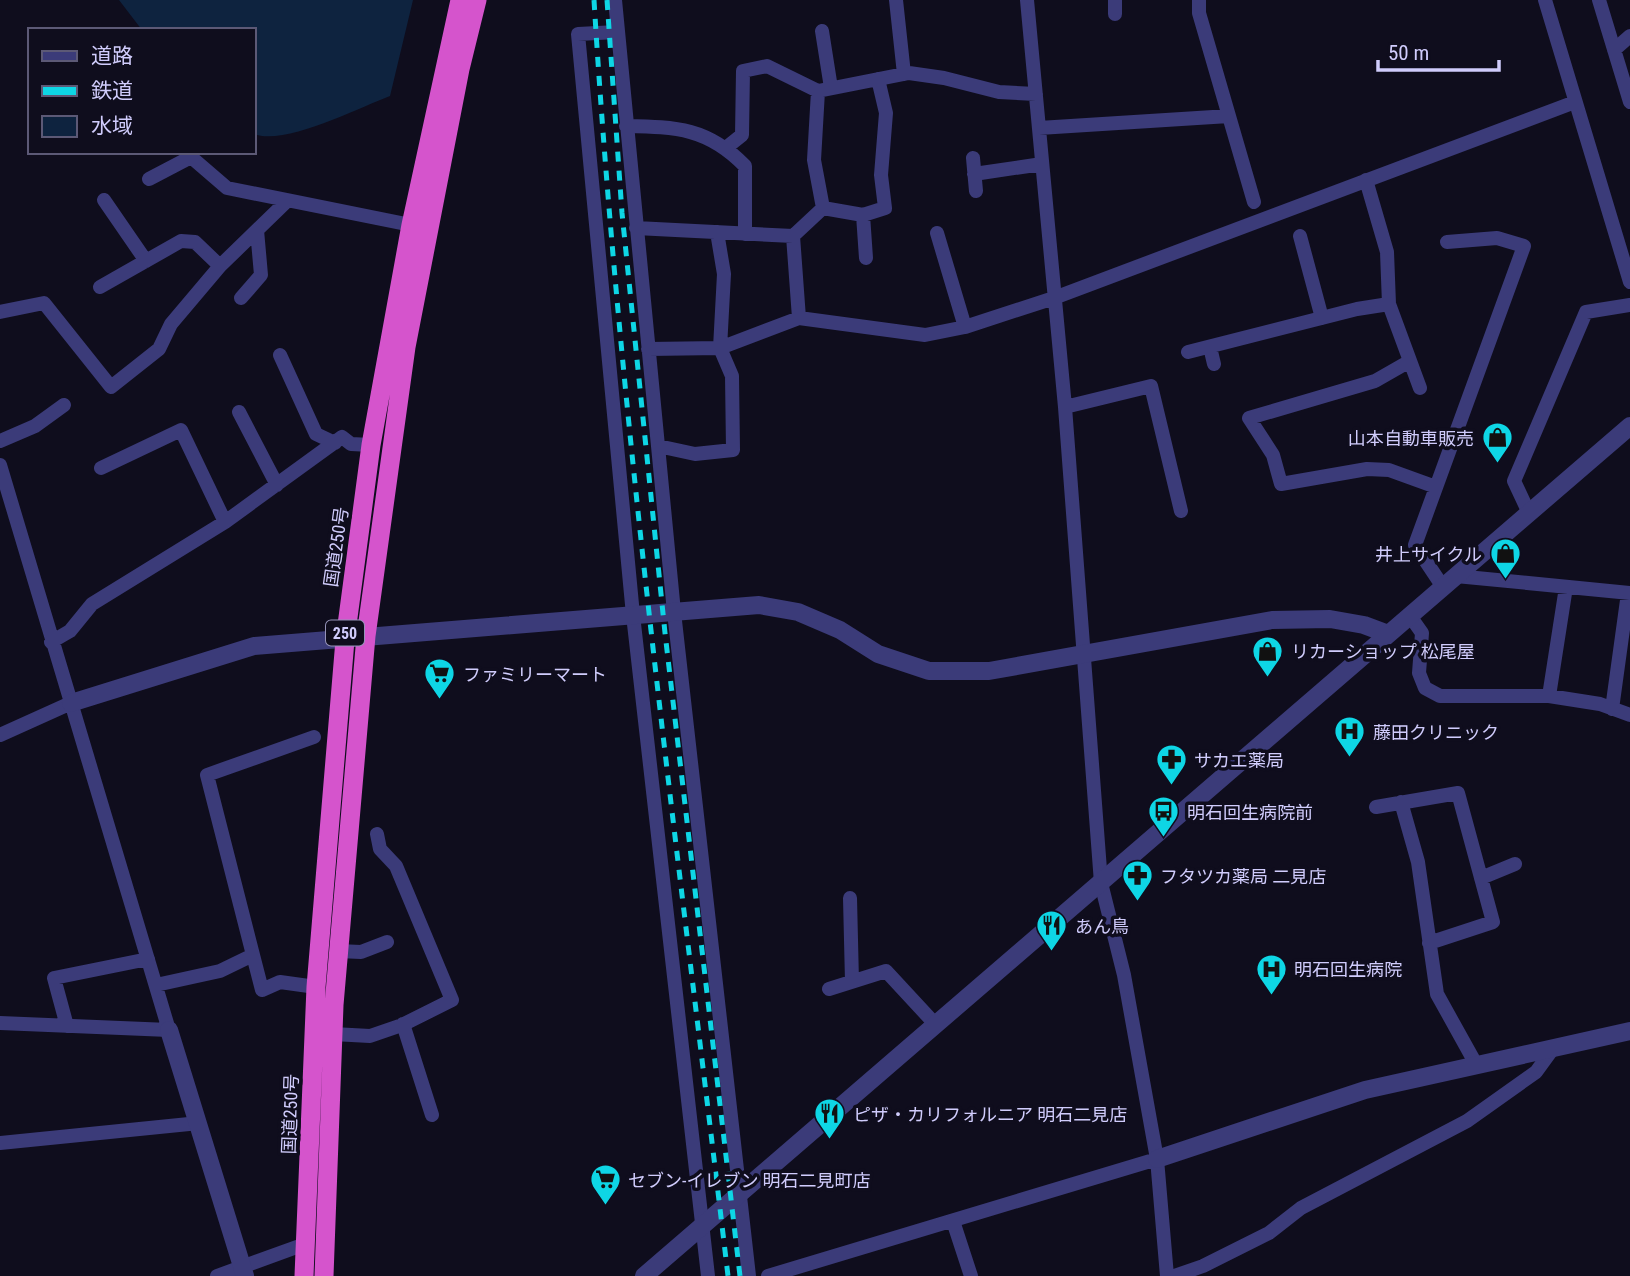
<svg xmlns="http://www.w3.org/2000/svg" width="1630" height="1276" font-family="'Roboto Condensed','Noto Sans JP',sans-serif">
	<rect width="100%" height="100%" fill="#0f0d1d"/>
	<path fill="#0e233f" d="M 119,0 L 413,0 L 390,96 C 358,108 285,146 254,134 L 254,30 L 142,30 Z"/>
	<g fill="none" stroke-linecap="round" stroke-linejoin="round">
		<path stroke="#3b3b79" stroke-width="14" d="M 615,0 L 674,612 L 749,1276
			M 896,0 L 904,74
			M 1027,0 L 1065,407 L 1101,883 L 1124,975 L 1157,1159 L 1167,1276
			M 1199,0 L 1199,13 L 1254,202
			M 1545,0 L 1630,282
			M 1599,0 L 1630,102
			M 1115,14 L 1115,0
			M 822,31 L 831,88
			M 617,32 L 578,34 L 633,615 L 708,1276
			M 1614,50 L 1630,36
			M 626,126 C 677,127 708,128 745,166 L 745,234
			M 1039,128 L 1229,116
			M 727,147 L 742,135 L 743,71 L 767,66 L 818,91 L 909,73 L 944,78 L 999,92 L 1036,94
			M 973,158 L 976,191
			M 974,174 L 1042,164
			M 149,179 L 191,157 L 227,188 L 411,225
			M 1366,180 L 1387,252 L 1389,304 L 1420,388
			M 104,200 L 146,261
			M 823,208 L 863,215 L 885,208 L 881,175 L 886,113 L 878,79
			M 863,215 L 866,258
			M 636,228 L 793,236 L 823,208 L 814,160 L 818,91
			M 937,233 L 965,327
			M 793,236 L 799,318
			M 1300,236 L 1322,318
			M 100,287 L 181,241 L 195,242 L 220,266
			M 241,298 L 261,275 L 257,230
			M 0,312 L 44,303 L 111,387 L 159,349 L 171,324 L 220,266 L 287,201
			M 1210,347 L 1214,364
			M 648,349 L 720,348 L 799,318 L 925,335 L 965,327 L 1054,298 L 1575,102
			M 1188,352 L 1357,309 L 1389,304
			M 280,355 L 316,434 L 335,443
			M 1410,361 L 1375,381 L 1249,418 L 1273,455 L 1281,484 L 1367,469 L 1389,470 L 1436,487
			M 1065,407 L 1151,386 L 1181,511
			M 239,412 L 277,485
			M 0,441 L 35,426 L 64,405
			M 658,446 L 695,454 L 733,450 L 732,376 L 720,348 L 724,274 L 717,232
			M 0,465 L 169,1030 L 0,1023
			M 101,468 L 181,430 L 225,522
			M 1529,513 L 1514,481 L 1586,312 L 1630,305
			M 1456,576 L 1630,593
			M 1443,587 L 1415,545 L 1524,246 L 1497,238 L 1447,242
			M 1410,616 L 1422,633 L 1419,673 L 1425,688 L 1440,696 L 1549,696 L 1600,704 L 1630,715
			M 51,642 L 70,631 L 92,604 L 225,522 L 342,437 L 351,444 L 371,445
			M 1549,696 L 1566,587
			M 1612,709 L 1628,593
			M 0,735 L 71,703
			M 1401,802 L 1418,862 L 1437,994 L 1477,1066
			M 1376,807 L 1458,793 L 1493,922 L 1429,943
			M 1481,878 L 1515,864
			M 850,898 L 852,982
			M 338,951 L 361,952 L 387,942
			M 253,955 L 262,990 L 280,982 L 316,987
			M 156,985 L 220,971 L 253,955 L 207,775 L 314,737
			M 829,989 L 886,971 L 936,1025
			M 403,1024 L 432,1115
			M 67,1026 L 54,978 L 148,959
			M 333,1034 L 370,1036 L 402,1025 L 452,1000 L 396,866 L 380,849 L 377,834
			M 0,1143 L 199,1123
			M 953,1221 L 971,1276
			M 217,1276 L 305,1244
			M 768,1276 L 1157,1159
			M 1174,1276 L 1203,1266 L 1269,1233 L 1301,1208 L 1467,1121 L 1536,1072 L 1552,1050"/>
		<path stroke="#3b3b79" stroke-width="18" d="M 71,703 L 254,646 L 759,605 L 798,612 L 840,630 L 878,654 L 929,671 L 989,671 L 1272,620 L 1330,619 L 1364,625 L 1388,634
			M 169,1030 L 245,1276
			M 1157,1159 L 1365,1090 L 1630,1031
			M 644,1276 L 1630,426"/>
		<path stroke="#d554cc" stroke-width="19" d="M 304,1276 L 316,987 L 345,640 L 371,445 L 411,225 L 460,0
			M 324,1276 L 334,1005 L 366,636 L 406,347 L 460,69 L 477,0"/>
		<path stroke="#0ed6e5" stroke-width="5" stroke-dasharray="10 9" stroke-linecap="butt" d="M 594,0 C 620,427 678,852 728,1276
			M 607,0 L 622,213 L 665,633 L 740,1276"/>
	</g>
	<defs>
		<symbol id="shop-pin" viewBox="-11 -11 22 30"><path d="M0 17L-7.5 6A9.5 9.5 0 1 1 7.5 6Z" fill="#0ed6e5" stroke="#0f0d1d"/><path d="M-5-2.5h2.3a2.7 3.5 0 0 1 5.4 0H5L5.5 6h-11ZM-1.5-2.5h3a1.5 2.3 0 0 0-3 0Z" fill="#111"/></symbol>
		<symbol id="supermarket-pin" viewBox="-11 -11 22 30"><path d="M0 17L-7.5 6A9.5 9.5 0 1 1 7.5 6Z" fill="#0ed6e5" stroke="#0f0d1d"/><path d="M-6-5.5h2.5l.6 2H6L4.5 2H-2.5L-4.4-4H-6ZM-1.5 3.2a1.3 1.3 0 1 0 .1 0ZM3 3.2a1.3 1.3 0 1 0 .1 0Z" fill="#111"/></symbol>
		<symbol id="hospital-pin" viewBox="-11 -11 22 30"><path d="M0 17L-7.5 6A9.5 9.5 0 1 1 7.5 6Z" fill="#0ed6e5" stroke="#0f0d1d"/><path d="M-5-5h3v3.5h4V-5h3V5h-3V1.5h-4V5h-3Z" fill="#111"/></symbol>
		<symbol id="pharmacy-pin" viewBox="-11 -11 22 30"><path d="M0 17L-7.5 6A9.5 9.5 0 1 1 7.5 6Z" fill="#0ed6e5" stroke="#0f0d1d"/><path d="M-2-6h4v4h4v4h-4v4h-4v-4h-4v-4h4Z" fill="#111"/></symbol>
		<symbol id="bus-pin" viewBox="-11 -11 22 30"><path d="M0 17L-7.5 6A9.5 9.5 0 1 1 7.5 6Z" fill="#0ed6e5" stroke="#0f0d1d"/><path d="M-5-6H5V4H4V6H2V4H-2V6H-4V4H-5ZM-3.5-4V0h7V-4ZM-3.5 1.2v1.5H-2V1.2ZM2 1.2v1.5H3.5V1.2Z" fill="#111"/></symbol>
		<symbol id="restaurant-pin" viewBox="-11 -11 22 30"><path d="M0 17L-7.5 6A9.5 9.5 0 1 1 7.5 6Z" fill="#0ed6e5" stroke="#0f0d1d"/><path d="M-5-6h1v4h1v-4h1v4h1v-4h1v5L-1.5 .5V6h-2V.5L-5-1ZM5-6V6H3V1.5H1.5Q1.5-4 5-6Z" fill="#111"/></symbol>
	</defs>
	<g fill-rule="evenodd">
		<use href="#shop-pin" x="1480" y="420" width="35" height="47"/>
		<use href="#shop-pin" x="1488" y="536" width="35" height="47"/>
		<use href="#shop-pin" x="1250" y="634" width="35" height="47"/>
		<use href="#supermarket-pin" x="422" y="656" width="35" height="47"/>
		<use href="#hospital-pin" x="1332" y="714" width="35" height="47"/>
		<use href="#pharmacy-pin" x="1154" y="742" width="35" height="47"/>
		<use href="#bus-pin" x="1146" y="794" width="35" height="47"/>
		<use href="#pharmacy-pin" x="1120" y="858" width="35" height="47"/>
		<use href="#restaurant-pin" x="1034" y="908" width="35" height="47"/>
		<use href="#hospital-pin" x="1254" y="952" width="35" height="47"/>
		<use href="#restaurant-pin" x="812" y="1096" width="35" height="47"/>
		<use href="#supermarket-pin" x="588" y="1162" width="35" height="47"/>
	</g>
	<g text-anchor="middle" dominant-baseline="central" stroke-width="7" stroke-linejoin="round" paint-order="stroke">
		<rect fill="#0f0d1d" stroke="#9693b9" stroke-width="2" x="326" y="620.5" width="38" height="25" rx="5"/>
		<g font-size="16" font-weight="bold" fill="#d0ccfc">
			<text x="345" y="633">250</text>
		</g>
		<g font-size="18" fill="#d0ccfc" stroke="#0f0d1d" text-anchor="start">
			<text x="1474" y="438" text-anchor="end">山本自動車販売</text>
			<text x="1482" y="554" text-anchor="end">井上サイクル</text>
			<text x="1291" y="651">リカーショップ 松尾屋</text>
			<text x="463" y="674">ファミリーマート</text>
			<text x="1373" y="732">藤田クリニック</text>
			<text x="1194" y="760">サカエ薬局</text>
			<text x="1187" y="812">明石回生病院前</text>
			<text x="1160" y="876">フタツカ薬局 二見店</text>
			<text x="1075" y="926">あん鳥</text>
			<text x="1294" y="969">明石回生病院</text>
			<text x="853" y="1114">ピザ・カリフォルニア 明石二見店</text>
			<text x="628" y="1180">セブン-イレブン 明石二見町店</text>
		</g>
		<g font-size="18" fill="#d0ccfc" stroke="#0f0d1d">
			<text transform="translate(336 547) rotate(-82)">国道250号</text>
			<text transform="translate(290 1114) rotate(-88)">国道250号</text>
		</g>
	</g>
	<rect x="28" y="28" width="228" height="126" fill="#0f0d1d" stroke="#5c5976" stroke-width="2"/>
	<rect x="42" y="51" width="35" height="10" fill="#3b3b79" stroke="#5c5976" stroke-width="2"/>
	<text x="91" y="63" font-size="21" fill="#d0ccfc">道路</text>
	<rect x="42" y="86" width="35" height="10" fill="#0ed6e5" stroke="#5c5976" stroke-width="2"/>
	<text x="91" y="98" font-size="21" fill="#d0ccfc">鉄道</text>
	<rect x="42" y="116" width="35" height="21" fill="#0e233f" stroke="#5c5976" stroke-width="2"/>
	<text x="91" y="133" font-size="21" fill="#d0ccfc">水域</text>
	<path d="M1378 60v10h121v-10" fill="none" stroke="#d0ccfc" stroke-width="3.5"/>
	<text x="1388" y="60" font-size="21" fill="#d0ccfc" stroke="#0f0d1d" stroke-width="5" paint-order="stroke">50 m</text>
</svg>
